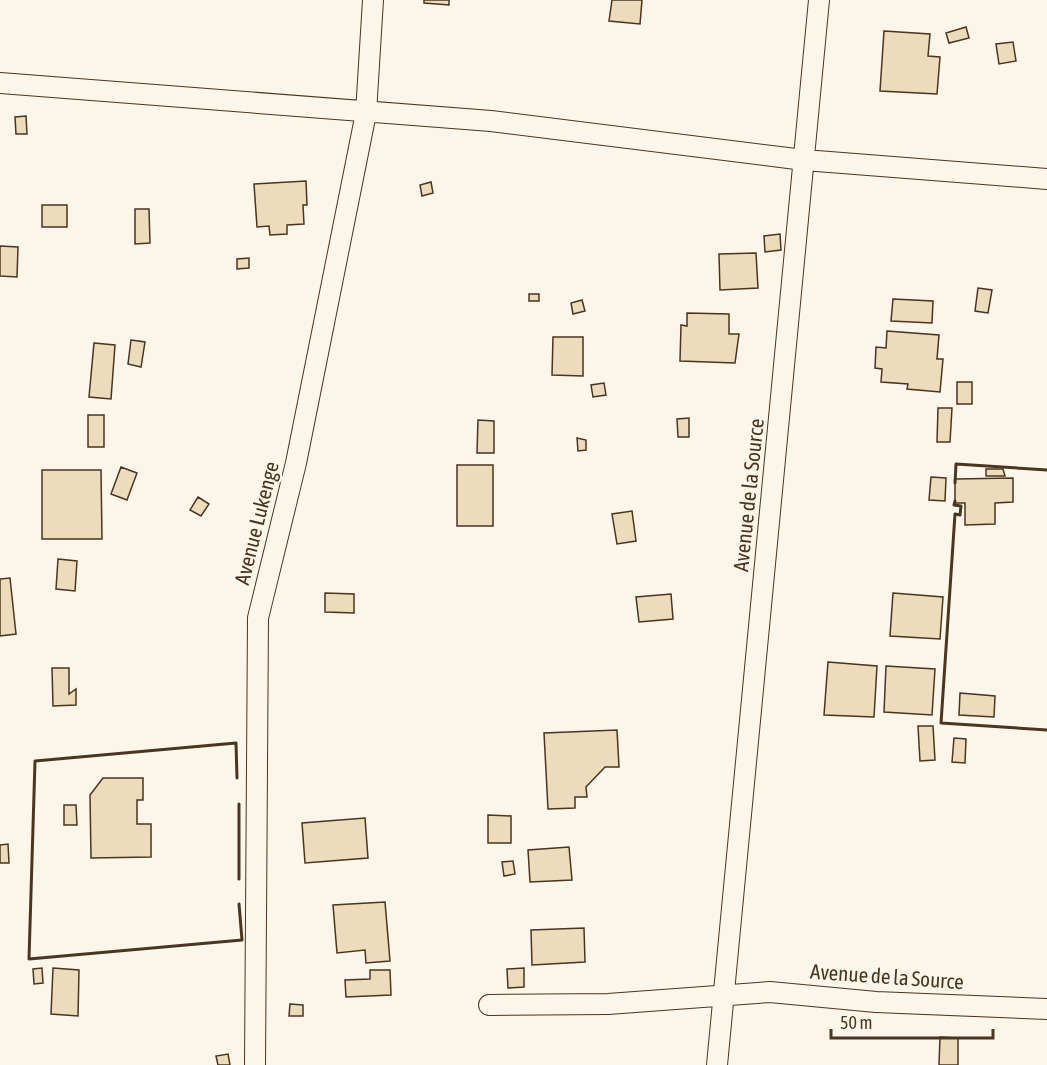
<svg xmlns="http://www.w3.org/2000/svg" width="1047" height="1065" font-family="'Asap Condensed',sans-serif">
	<rect width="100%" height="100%" fill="#fbf6e9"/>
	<path fill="#ecdcbc" stroke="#4a3520" stroke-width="1.5" d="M 424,0 L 449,0 L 449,5 L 424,3 Z
		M 612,0 L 642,0 L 640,24 L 609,21 Z
		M 966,27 L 969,38 L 949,43 L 946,33 Z
		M 884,31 L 930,34 L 928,56 L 940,57 L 937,94 L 880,91 Z
		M 1013,42 L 1016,61 L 999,64 L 996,44 Z
		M 26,116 L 27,134 L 16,134 L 15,117 Z
		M 306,181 L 307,205 L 303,205 L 304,224 L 287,225 L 287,234 L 270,235 L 269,226 L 257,227 L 254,184 Z
		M 431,182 L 433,193 L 422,196 L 420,185 Z
		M 42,205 L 67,205 L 67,227 L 42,227 Z
		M 135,209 L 149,209 L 150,243 L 135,244 Z
		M 780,234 L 781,250 L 765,252 L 764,236 Z
		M 0,246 L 18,247 L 17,277 L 0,276 Z
		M 756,253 L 758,288 L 720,290 L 719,254 Z
		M 249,258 L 249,268 L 237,269 L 237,259 Z
		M 978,288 L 992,290 L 988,313 L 975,311 Z
		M 529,294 L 539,294 L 539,301 L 529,301 Z
		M 893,299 L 933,301 L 932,323 L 891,321 Z
		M 582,300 L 585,311 L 573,314 L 571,303 Z
		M 687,313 L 729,314 L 729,334 L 739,334 L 735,363 L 680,361 L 681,325 L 687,326 Z
		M 887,331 L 939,335 L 937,359 L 943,359 L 940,392 L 907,389 L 908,384 L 881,382 L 882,369 L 875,368 L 876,347 L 886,348 Z
		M 553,337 L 583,337 L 583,376 L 552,375 Z
		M 131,340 L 145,342 L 141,367 L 128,364 Z
		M 94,343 L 115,345 L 111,399 L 89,397 Z
		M 957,382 L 972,382 L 972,404 L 957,404 Z
		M 604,383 L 606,395 L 593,397 L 591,385 Z
		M 938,408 L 952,408 L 950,442 L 937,442 Z
		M 88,415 L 104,415 L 104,447 L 88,447 Z
		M 689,418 L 689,437 L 678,437 L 677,419 Z
		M 478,420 L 494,421 L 494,453 L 477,453 Z
		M 577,438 L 586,440 L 586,450 L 578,451 Z
		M 457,465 L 493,465 L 493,526 L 457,526 Z
		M 121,467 L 137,473 L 127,500 L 111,494 Z
		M 986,469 L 1003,469 L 1005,476 L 986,476 Z
		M 42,470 L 101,470 L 102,539 L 42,539 Z
		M 931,477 L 946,478 L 945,501 L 929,500 Z
		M 1013,478 L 1013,502 L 995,503 L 995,524 L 965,525 L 965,503 L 955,503 L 955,479 Z
		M 198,497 L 209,504 L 201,516 L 190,510 Z
		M 632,511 L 636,541 L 617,544 L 612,514 Z
		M 58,559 L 77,561 L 75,591 L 56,589 Z
		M 10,578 L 16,634 L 0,636 L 0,579 Z
		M 325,593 L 354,594 L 354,613 L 325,612 Z
		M 893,593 L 943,597 L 940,639 L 890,636 Z
		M 671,594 L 673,619 L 639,622 L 636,597 Z
		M 828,662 L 877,666 L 874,717 L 824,715 Z
		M 886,666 L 935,669 L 932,715 L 884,712 Z
		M 52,668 L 69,668 L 69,694 L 76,689 L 76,705 L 53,706 Z
		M 960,693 L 995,696 L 994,717 L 959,715 Z
		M 918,726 L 933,726 L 935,760 L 920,761 Z
		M 617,730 L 619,767 L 605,767 L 586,787 L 587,797 L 575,797 L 575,808 L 548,809 L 544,733 Z
		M 954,738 L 966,739 L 965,763 L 952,762 Z
		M 103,778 L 143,778 L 143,800 L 137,800 L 137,824 L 151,824 L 151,857 L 91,858 L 90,795 Z
		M 64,805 L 76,805 L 77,825 L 64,825 Z
		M 488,815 L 511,816 L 511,843 L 488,843 Z
		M 365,818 L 368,858 L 305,863 L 302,823 Z
		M 8,844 L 9,863 L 0,863 L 0,845 Z
		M 569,847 L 572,880 L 530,882 L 528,850 Z
		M 513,861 L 515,874 L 504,876 L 502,862 Z
		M 385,902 L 390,961 L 366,963 L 365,950 L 337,953 L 333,905 Z
		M 584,928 L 585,962 L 532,965 L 531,930 Z
		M 42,968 L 43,983 L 34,984 L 33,969 Z
		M 53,968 L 79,970 L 78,1016 L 51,1014 Z
		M 524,968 L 524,987 L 508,988 L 507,969 Z
		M 370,970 L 390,970 L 391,995 L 346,997 L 345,980 L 370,979 Z
		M 290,1004 L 303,1005 L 303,1016 L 289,1016 Z
		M 940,1037 L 958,1038 L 958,1065 L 939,1065 Z
		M 228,1054 L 230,1065 L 218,1065 L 216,1056 Z"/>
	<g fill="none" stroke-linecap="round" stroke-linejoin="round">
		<defs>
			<path id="minor" d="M 0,83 L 491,121 L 804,160 L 1047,179
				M 489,1005 L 608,1004 L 770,992 L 876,1002 L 1047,1009
				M 255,1065 L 258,618 L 296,463 L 366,113 L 373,0
				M 717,1065 L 819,0"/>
		</defs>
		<use href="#minor" stroke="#4a3520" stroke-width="22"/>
		<use href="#minor" stroke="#fbf6e9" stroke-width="20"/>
		<path stroke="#4a3520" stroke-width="3" d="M 955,483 L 956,464 L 1047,470
			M 955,501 L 954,505 L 961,506 L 960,515 L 955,514 L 941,723 L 1047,730
			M 237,778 L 236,743 L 35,761 L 29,959 L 242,940 L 239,904
			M 239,804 L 239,879"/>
	</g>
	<g text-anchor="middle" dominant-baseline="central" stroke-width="4.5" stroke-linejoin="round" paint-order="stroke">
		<g font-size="21" fill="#4a3520" stroke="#fbf6e9">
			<text transform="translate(748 495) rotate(-84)">Avenue de la Source</text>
			<text transform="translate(256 523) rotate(-76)">Avenue Lukenge</text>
			<text transform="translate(887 976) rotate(4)">Avenue de la Source</text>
		</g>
	</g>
	<path d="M831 1029v9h162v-9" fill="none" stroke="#4a3520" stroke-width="3"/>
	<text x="840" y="1029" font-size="18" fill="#4a3520" stroke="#fbf6e9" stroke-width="4.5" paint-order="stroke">50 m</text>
</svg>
